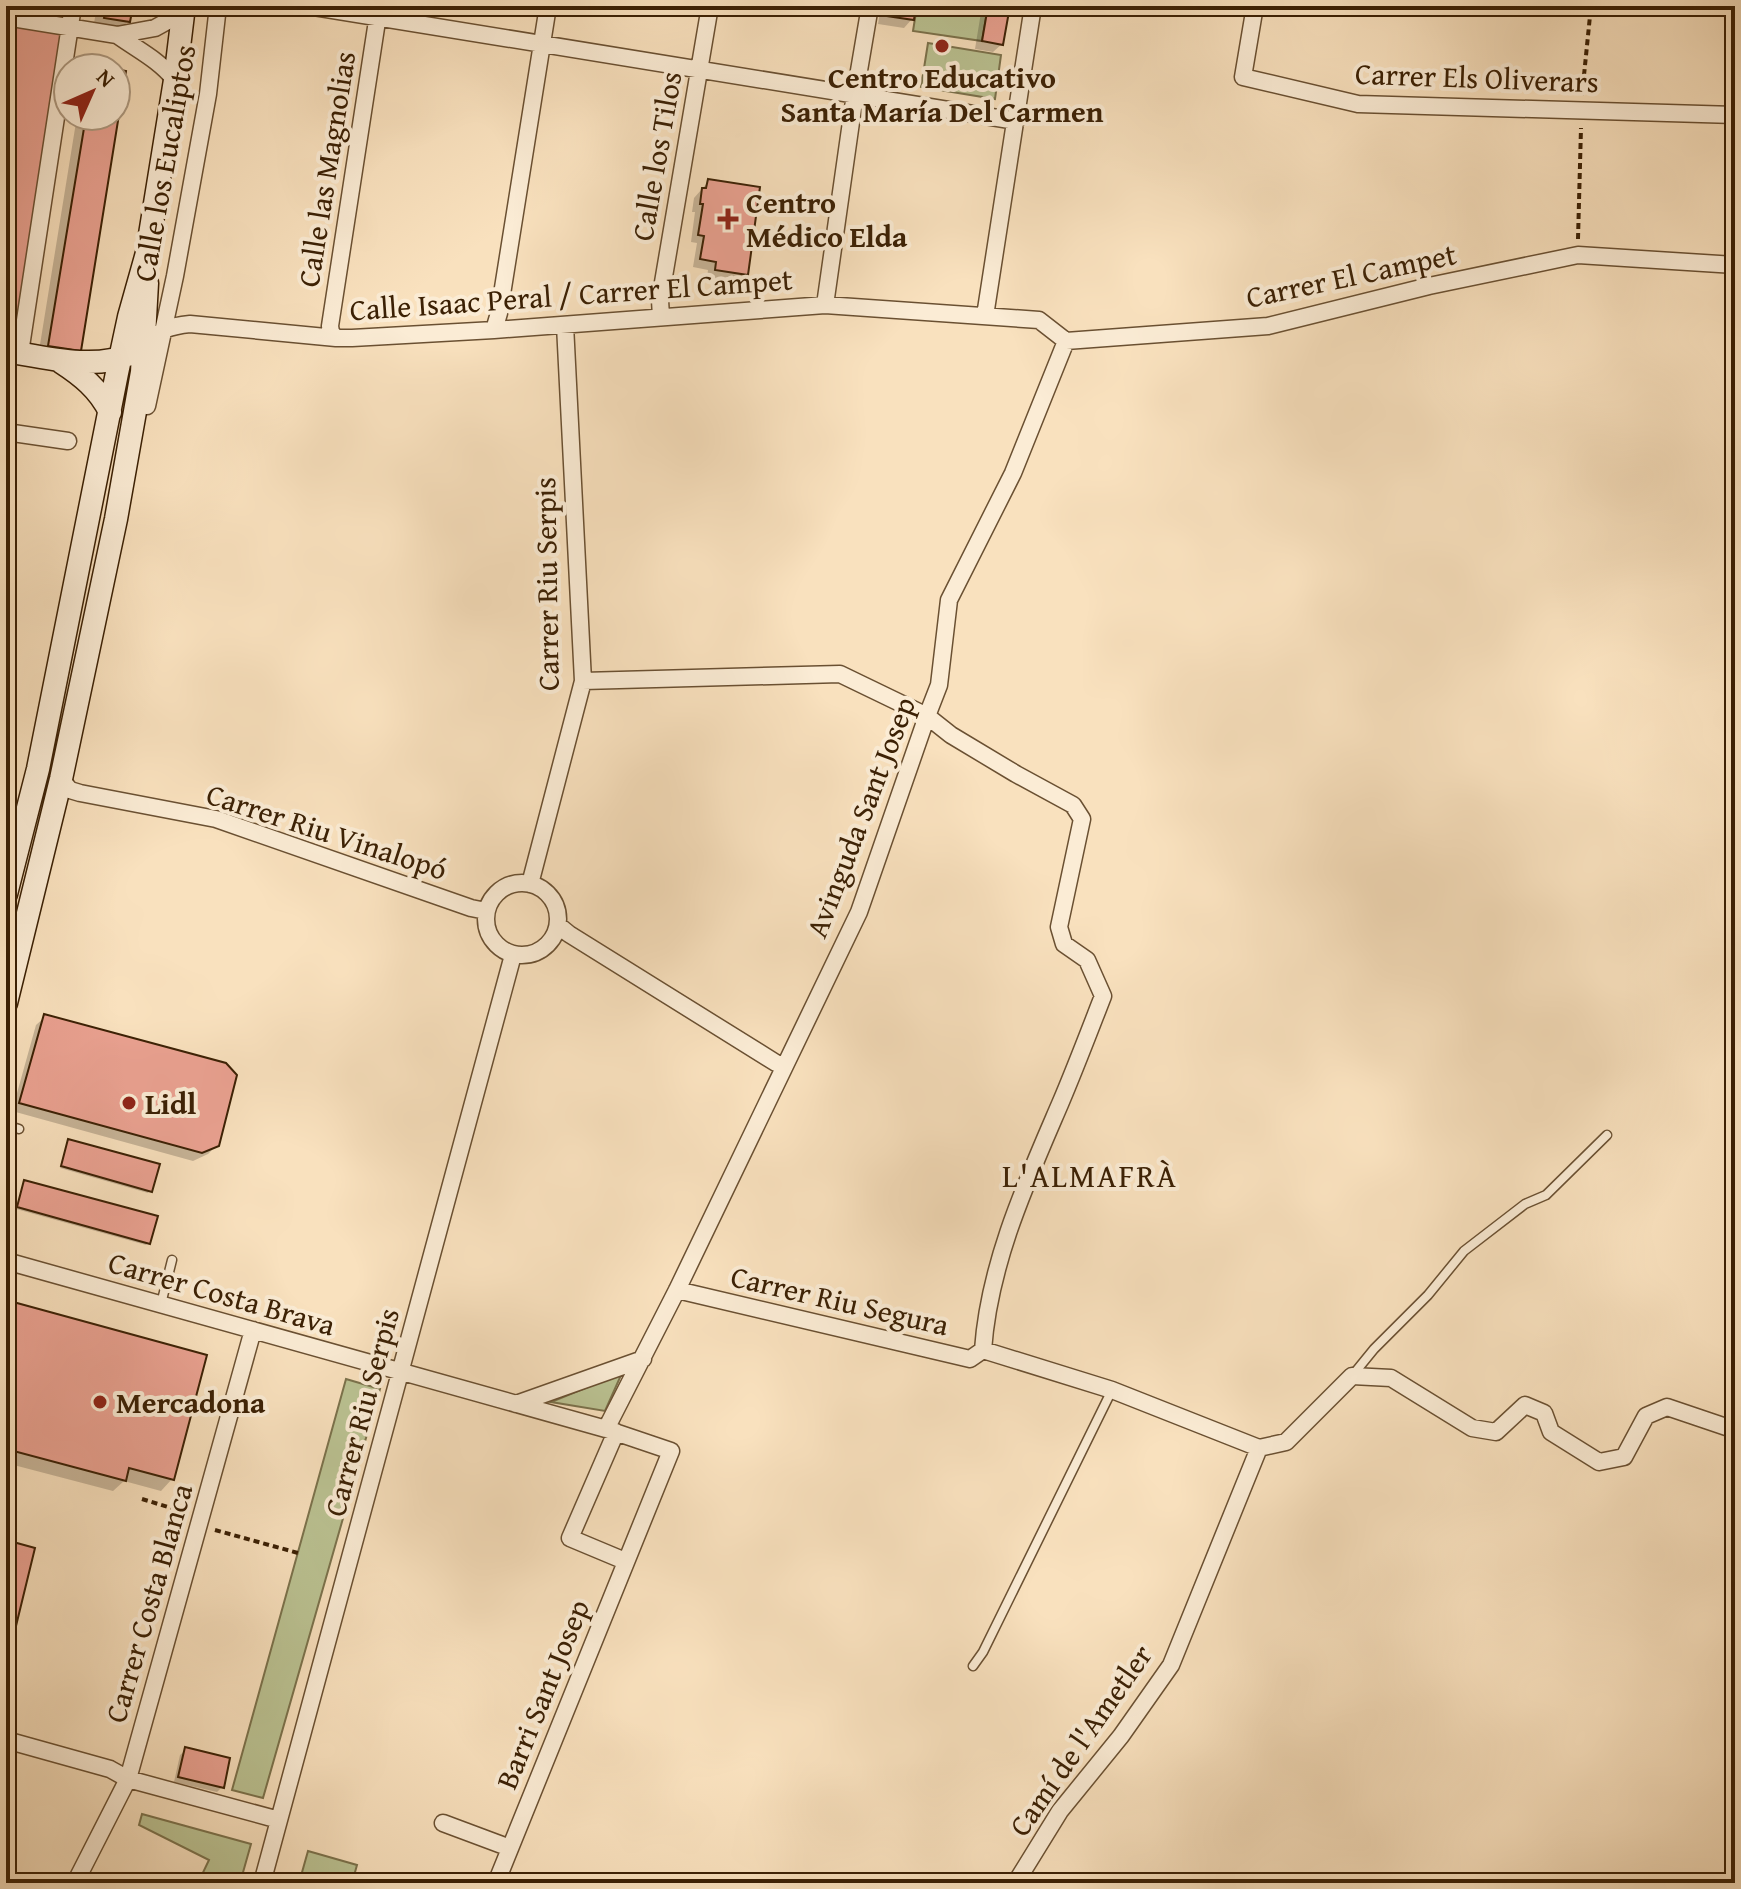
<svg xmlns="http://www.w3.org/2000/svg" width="1741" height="1889" font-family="'Gentium Book Plus',serif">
	<rect width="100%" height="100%" fill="#f9e1be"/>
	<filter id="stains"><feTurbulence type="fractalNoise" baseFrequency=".0025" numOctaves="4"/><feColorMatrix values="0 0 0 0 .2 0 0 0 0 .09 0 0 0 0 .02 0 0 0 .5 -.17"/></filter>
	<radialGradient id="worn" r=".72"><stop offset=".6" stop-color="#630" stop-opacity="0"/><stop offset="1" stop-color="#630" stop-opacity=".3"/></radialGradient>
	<path fill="#bbc393" stroke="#7b724c" stroke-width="2" d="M 917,6 L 988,6 L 982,41 L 913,31 Z
		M 928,43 L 1001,55 L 995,99 L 921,87 Z
		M 622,1373 L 605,1411 L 551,1402 Z
		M 346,1379 L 380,1389 L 263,1798 L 232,1790 Z
		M 142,1814 L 251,1844 L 240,1883 L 198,1883 L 209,1860 L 139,1825 Z
		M 308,1851 L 357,1865 L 352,1883 L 299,1883 Z"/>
	<path fill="#0003" d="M 24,6 L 63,6 L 62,15 L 50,26 L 21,22 Z
		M 97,6 L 131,6 L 128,21 L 117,33 L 93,29 Z
		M 881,6 L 914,6 L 912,19 L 904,28 L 878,24 Z
		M 982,6 L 1008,6 L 1002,44 L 993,52 L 975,49 Z
		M 8,24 L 6,355 L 6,26 Z
		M 116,71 L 124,73 L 79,350 L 67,362 L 38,357 L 77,116 L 116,116 Z
		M 709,181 L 746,275 L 737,283 L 707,278 L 708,270 L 693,267 L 697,243 L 691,242 L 695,212 L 692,212 L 694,198 Z
		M 45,1017 L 217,1145 L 208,1154 L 193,1161 L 12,1111 L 36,1025 Z
		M 69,1142 L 150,1190 L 148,1193 L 60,1168 Z
		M 25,1182 L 148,1243 L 146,1245 L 16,1209 Z
		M 6,1302 L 172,1479 L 161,1491 L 124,1481 L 113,1491 L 6,1463 Z
		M 186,1750 L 222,1787 L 217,1792 L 174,1782 L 180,1755 Z"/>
	<path fill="#eba292" stroke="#3b2004" stroke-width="2" d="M 33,6 L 65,6 L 64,16 L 32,11 Z
		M 106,6 L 133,6 L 130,22 L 104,18 Z
		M 887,6 L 916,6 L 914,20 L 886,16 Z
		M 988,6 L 1010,6 L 1003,45 L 982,41 Z
		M 7,22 L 65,32 L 16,348 L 6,346 Z
		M 116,69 L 126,71 L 81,351 L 48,346 L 86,116 L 116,116 Z
		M 708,179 L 760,187 L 748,275 L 715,270 L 716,262 L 700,259 L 704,236 L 698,235 L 703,204 L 700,204 L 702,188 L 706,188 Z
		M 44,1014 L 226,1063 L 237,1075 L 219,1146 L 202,1153 L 19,1103 Z
		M 68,1139 L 160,1164 L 152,1192 L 61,1166 Z
		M 24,1180 L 158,1216 L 150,1244 L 17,1207 Z
		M 6,1300 L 207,1355 L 174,1480 L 129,1468 L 126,1481 L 6,1449 Z
		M 6,1540 L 35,1548 L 6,1667 Z
		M 185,1747 L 230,1758 L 224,1788 L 178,1777 Z"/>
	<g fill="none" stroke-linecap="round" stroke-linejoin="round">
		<defs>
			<path id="lane" d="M 6,1125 L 19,1129
				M 161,1304 L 172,1260
				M 1352,1376 L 1374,1349 L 1428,1295 L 1464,1251 L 1525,1204 L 1546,1195 L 1607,1135
				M 973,1666 L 983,1652 L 1112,1390"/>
			<path id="street" d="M 308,6 L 1016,121
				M 1255,6 L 1243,77 L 1358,104 L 1735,115
				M 6,17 L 117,35 L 155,28 L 173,18 L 182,6
				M 117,35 C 138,50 159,60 175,80
				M 825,305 L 855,94 L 870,6
				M 985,316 L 1033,6
				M 661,317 L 660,300 L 710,6
				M 494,330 L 499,313 L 548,6
				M 336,338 L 331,332 L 330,326 L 379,8
				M 144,344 C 159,330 170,326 190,324 L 336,338 L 352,338 L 494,330 L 825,305 L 1039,320 L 1066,341 L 1268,326 L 1429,286 L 1578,255 L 1735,265
				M 20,353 L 73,6
				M 147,406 L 175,276 L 208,94 L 218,6
				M 6,432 L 68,441
				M 583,681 L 840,674 L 927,716 L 951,735 L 1016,774 L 1073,805 L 1082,819 L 1059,927 L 1064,944 L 1087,960 L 1103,996 C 1089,1032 1075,1069 1060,1104 C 1026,1183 989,1264 983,1350
				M 61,779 L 70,790 L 80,793 L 216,819 L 471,908 L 486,911
				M486 919a36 36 0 1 1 72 0a36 36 0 1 1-72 0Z
				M 530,884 L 583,681 L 565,325
				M 558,925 L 569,934 L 776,1063 L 785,1065
				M 6,1261 L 606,1429 L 671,1451 L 496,1883
				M 677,1290 L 970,1359 L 983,1350
				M 983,1350 L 1112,1390 L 1259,1448
				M 516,1404 L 643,1359
				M 606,1429 L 677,1290 L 859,912 L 927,716 L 939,685 L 949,600 L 1013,473 L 1066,341
				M 616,1432 L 570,1538 L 625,1561
				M 1259,1448 L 1286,1442 L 1352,1376 L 1391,1378 L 1472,1428 L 1496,1432 L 1525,1405 L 1544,1413 L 1551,1432 L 1599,1462 L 1624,1457 L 1646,1416 L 1667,1407 L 1735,1430
				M 6,1740 L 110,1769 L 128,1779 L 279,1820
				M 443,1823 L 510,1848
				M 75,1883 L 128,1779 L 253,1330
				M 262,1883 L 513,955
				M 1022,1883 L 1018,1879 L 1060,1811 L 1121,1736 L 1171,1665 L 1259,1448"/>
			<path id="secondary" d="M 6,351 C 43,357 96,371 130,354
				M 61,362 C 81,375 99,389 110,412
				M 6,894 L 38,769 L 117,373 L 129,317 L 147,253 L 175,80 L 184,6
				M 6,1003 L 61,779 L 116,519 L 142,372 L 147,283"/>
		</defs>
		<use href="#lane" stroke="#6a5032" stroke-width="11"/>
		<use href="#street" stroke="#6a5032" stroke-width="19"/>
		<use href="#secondary" stroke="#3b2004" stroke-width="25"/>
		<path stroke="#3b2004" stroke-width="4" stroke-dasharray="6 4" stroke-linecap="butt" d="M 1582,95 L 1591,6
			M 1578,239 L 1581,128
			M 142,1499 L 184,1512
			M 215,1530 L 298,1553"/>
		<use href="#lane" stroke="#fbecd5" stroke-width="8"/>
		<use href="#street" stroke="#fbecd5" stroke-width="16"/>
		<use href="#secondary" stroke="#fbecd5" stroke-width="22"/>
	</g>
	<g fill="#8f2418" stroke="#fbecd5" stroke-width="3">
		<circle cx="942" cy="46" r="8"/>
		<path d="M724 207h8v8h8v8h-8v8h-8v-8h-8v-8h8z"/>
		<circle cx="129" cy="1103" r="8"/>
		<circle cx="100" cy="1402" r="8"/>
	</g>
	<g text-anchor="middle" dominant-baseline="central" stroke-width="8" stroke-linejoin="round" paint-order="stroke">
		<g font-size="30" font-weight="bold" fill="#3b2004" stroke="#fbecd5" text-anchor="start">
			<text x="942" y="77" text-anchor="middle">Centro Educativo<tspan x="942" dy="34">Santa María Del Carmen</tspan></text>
			<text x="746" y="202">Centro<tspan x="746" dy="34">Médico Elda</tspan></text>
			<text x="145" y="1103">Lidl</text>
			<text x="116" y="1402">Mercadona</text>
		</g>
		<g font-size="30" fill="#3b2004" stroke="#fbecd5">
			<text transform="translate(1477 77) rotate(2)">Carrer Els Oliverars</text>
			<text transform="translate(656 156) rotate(-80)">Calle los Tilos</text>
			<text transform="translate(164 163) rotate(-80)">Calle los Eucaliptos</text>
			<text transform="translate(326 169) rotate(-81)">Calle las Magnolias</text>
			<text transform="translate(1351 275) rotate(-12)">Carrer El Campet</text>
			<text transform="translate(571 294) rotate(-4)">Calle Isaac Peral / Carrer El Campet</text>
			<text transform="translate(546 584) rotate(-91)">Carrer Riu Serpis</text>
			<text transform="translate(860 817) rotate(-69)">Avinguda Sant Josep</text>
			<text transform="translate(327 831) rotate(18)">Carrer Riu Vinalopó</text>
			<text transform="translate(222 1293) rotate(16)">Carrer Costa Brava</text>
			<text transform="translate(840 1300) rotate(13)">Carrer Riu Segura</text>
			<text transform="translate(361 1412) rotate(-75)">Carrer Riu Serpis</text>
			<text transform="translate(148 1603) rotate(-74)">Carrer Costa Blanca</text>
			<text transform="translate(542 1694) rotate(-68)">Barri Sant Josep</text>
			<text transform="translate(1080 1740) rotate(-55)">Camí de l'Ametler</text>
		</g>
		<g font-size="32" letter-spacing="2" fill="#3b2004" stroke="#fbecd5">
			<text x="1090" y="1175">L'ALMAFRÀ</text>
		</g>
	</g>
	<rect width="1741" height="1889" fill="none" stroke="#f9e1be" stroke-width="32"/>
	<rect x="8" y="8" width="1725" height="1873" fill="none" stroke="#3b2004" stroke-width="4"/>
	<rect x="16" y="16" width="1709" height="1857" fill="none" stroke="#3b2004" stroke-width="2"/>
	<g transform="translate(92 92) rotate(45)"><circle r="38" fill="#fbecd5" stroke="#ae9a81" stroke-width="2"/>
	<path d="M0-6L14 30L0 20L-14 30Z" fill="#8f2418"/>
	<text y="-12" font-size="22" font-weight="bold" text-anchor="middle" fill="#3b2004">N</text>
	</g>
	<rect width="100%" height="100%" filter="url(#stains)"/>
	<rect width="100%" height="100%" fill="url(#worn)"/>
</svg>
